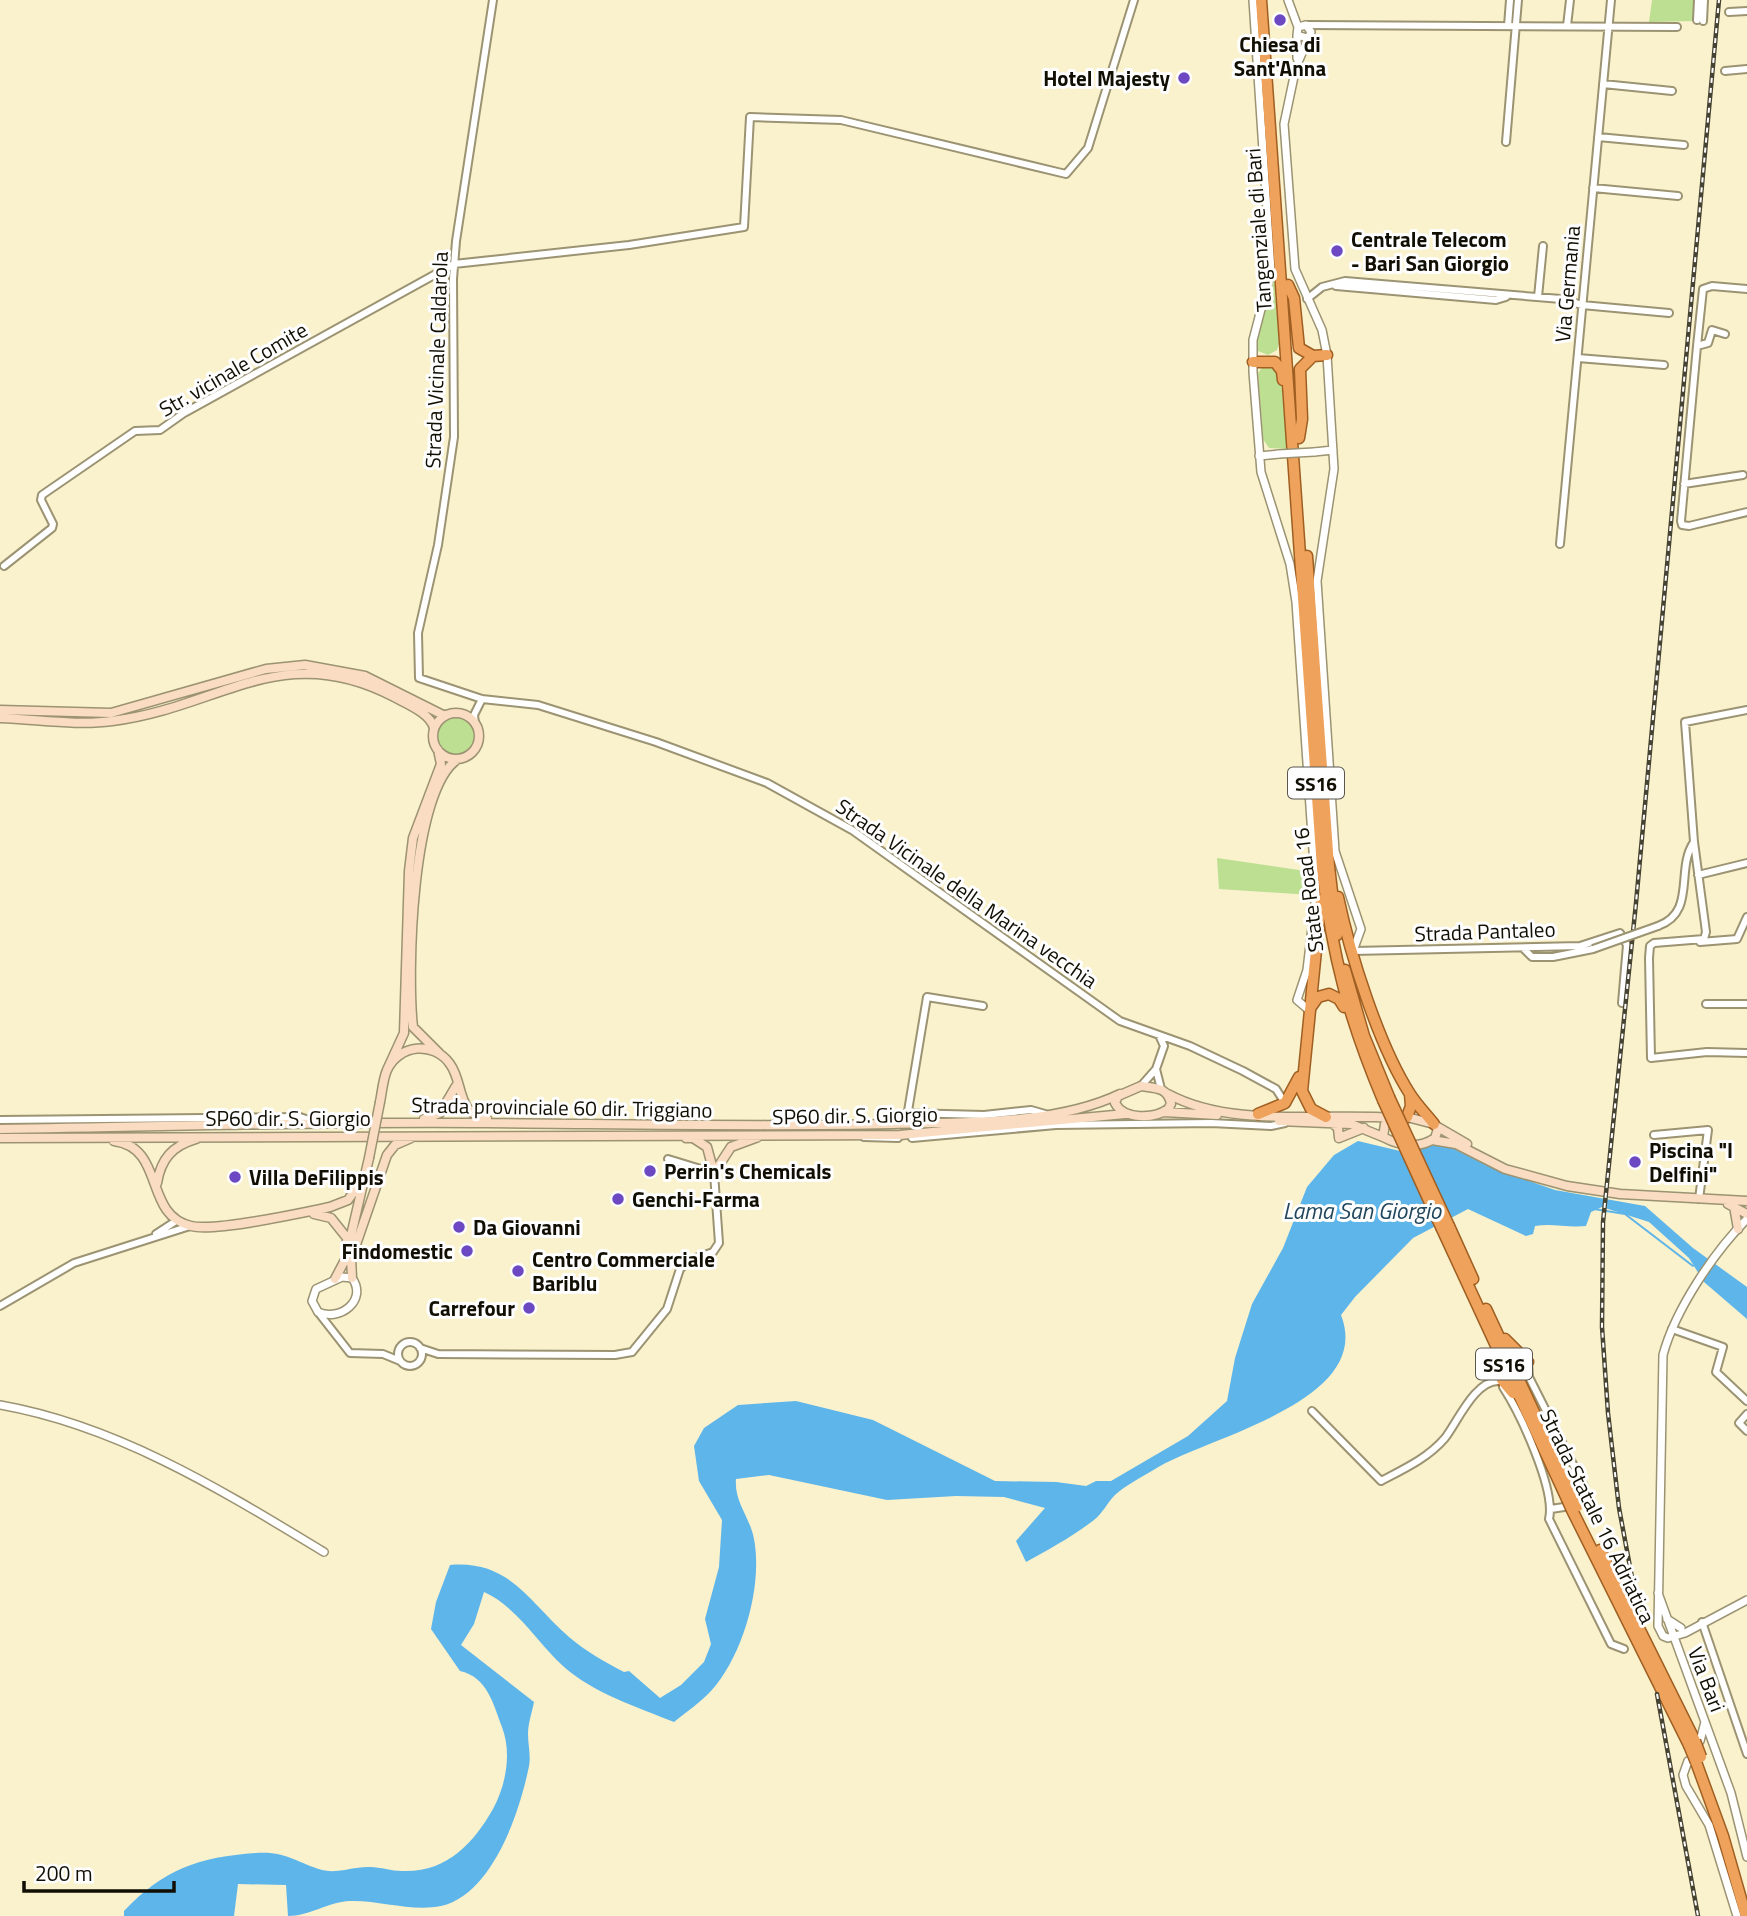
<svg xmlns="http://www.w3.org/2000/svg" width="1747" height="1916" font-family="'Titillium Web',sans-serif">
	<rect width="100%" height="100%" fill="#faf1cd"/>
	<path fill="#bcdf92" d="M 1652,0 L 1694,0 L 1693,21 L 1649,22 Z
		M 1266,166 L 1279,344 L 1277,350 L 1268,355 L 1258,351 L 1255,342 L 1272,279 Z
		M 1274,364 L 1281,380 L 1287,449 L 1269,448 L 1263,439 L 1258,373 L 1264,365 Z
		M438 736a18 18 0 1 1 36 0a18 18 0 1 1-36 0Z
		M 1217,858 L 1312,872 L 1311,895 L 1219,889 Z"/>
	<path fill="#5db5ea" d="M 1358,1141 L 1400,1151 L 1434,1144 L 1448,1146 L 1492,1168 L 1555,1190 L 1645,1206 L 1693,1248 L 1747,1287 L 1747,1319 L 1704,1282 L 1689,1258 L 1649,1222 L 1602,1207 L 1591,1212 L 1586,1226 C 1568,1228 1552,1223 1535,1226 L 1533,1234 L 1526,1236 L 1468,1209 L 1413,1238 L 1355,1297 L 1341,1315 C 1375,1402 1206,1437 1155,1469 C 1142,1477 1126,1485 1115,1495 C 1107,1503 1103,1513 1094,1520 C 1073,1536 1050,1549 1026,1562 L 1016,1541 L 1045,1508 L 1004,1497 L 956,1496 L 887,1500 L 769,1475 L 736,1479 C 734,1502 750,1517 754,1539 C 763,1586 743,1656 711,1691 C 701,1702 686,1712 674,1722 C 637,1707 593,1693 563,1666 C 537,1642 516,1606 484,1592 L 474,1624 L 461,1645 L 534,1702 C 532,1713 528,1723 528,1734 C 528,1745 531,1755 529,1766 C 520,1811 493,1894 441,1906 C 411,1912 380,1900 350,1901 C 327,1902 310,1916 288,1916 L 286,1885 L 238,1884 L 234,1916 L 124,1916 L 124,1911 C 164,1869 199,1857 256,1853 C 287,1851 297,1863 322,1870 C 337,1874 355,1866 370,1867 C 381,1867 391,1871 402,1871 C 446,1873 473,1844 493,1809 C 506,1785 512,1753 502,1727 C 493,1703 487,1677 460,1671 L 431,1629 L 436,1602 L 450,1565 C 510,1560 529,1602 569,1637 C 585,1651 605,1662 624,1672 L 629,1671 L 660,1698 L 681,1685 L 704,1662 L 711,1644 L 705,1619 L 719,1567 L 722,1520 L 699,1481 L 694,1446 L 704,1428 L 738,1405 L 796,1401 L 873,1420 L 995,1481 L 1056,1482 L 1086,1486 L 1096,1481 L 1111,1481 L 1188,1436 L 1227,1401 L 1235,1358 L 1252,1304 L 1283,1248 L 1307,1187 L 1334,1155 Z"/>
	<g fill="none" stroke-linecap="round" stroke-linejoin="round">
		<path stroke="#5db5ea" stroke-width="2" d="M 1594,1209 L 1625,1214 L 1693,1266"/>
		<defs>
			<path id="minor" d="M 493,0 L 456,241 L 453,279 L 454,437 L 438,545 L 418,633 L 419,678 L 482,699 L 538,705 L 656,742 L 767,783 L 852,830 L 1120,1021 L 1190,1046 L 1243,1071 L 1276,1089 L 1285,1103
				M 1729,12 L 1747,11
				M 1697,20 L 1698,0
				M 1703,21 L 1704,0
				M 1306,25 L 1677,27
				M 1508,26 L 1510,0
				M 1567,26 L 1570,0
				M 1725,71 L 1747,69
				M 1603,84 L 1672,91
				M 1598,137 L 1684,145
				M 1506,142 L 1518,0
				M 1593,188 L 1678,196
				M 1336,286 L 1496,300 L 1506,297
				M 1538,297 L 1543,246
				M 1307,299 L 1322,287 L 1345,281 L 1561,299 L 1582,305 L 1669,313
				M 1725,334 L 1712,330 L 1708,343 L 1697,346 L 1681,521 L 1682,525 L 1689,526 L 1747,512
				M 1697,346 L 1703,289 L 1712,286 L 1747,289
				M 1578,358 L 1664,365
				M 1684,484 L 1743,475
				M 1560,544 L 1611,0
				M 4,566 L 52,528 L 53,524 L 41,500 L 42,495 L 135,431 L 160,430 L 184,413 L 454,264 L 629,245 L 744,227 L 750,117 L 841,120 L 1066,174 L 1088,148 L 1134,0
				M 1747,710 L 1685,722 L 1694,842 L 1706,932 L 1704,939 L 1654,943 L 1650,946 L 1649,958 L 1651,1058 L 1707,1052 L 1747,1053
				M 475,724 L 474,715 L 482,699
				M 1698,875 L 1747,863
				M 1658,926 C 1697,912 1675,869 1694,842
				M 1700,942 L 1737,939 L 1747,917
				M 1523,948 L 1532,957 L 1553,957 L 1593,949
				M 1353,951 L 1580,946 L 1620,933 L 1627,945 L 1622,1003
				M 1706,1004 L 1747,1004
				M 1159,1035 L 1164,1046 L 1156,1069 L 1161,1089
				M 1141,1086 L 1156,1069
				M 906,1113 L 984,1115 L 1031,1110 L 1045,1114
				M 0,1120 L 300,1117 L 315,1122
				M 906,1123 L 927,997 L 983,1006
				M 1654,1135 L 1708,1130 L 1699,1199
				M 864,1137 L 898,1138
				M 912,1138 L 1056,1125 L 1211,1123 L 1271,1126 L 1285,1123
				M 156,1234 L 176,1221
				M 0,1306 L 74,1263 L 190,1226
				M 318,1312 L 350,1353 L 383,1354 L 400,1361
				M 1672,1329 L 1723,1347 L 1716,1372 L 1747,1401
				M398 1354a12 12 0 1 1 24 0a12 12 0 1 1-24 0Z
				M 420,1348 L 438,1354 L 615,1355 L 632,1352 L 667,1309 L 680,1269 L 690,1260 L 713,1252 L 719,1243 L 714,1173 L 668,1159
				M 1528,1362 L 1529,1377 L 1585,1488 L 1584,1497
				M 1503,1387 C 1520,1413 1556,1490 1549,1519 L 1611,1644 L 1624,1649
				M 1312,1411 L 1381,1481 C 1404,1469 1428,1458 1445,1438 C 1458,1421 1475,1380 1499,1381
				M 1747,1414 L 1739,1423 L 1747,1431
				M 1551,1509 L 1564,1507
				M 1702,1622 L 1747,1754"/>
			<path id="tertiary" d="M 1253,0 L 1271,271 L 1253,340 L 1253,372 L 1261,472 L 1290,564 L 1296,602 L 1316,894 L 1307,970 L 1297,1000 L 1310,1011
				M 1288,0 L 1298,27 L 1297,35 L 1307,38
				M 1298,27 L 1306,25 L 1311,32 L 1296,67 L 1284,124 L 1295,269 L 1322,330 L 1327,355 L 1334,469 L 1317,581 L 1335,851 L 1361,929 L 1353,951
				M 1297,58 L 1297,35
				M 1314,452 L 1333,450
				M 1259,456 L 1279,454
				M 1747,1219 C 1714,1252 1675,1310 1663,1355 L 1658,1626 L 1663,1636 L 1668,1638 L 1685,1633 L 1747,1600
				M 342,1277 L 352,1278 C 368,1300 340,1322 318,1312 L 312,1301 L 316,1289 Z
				M 0,1405 C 119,1426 223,1491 324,1552
				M 1658,1593 L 1731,1793 L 1747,1857
				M 1667,1619 L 1681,1628
				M 1700,1741 L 1705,1722
				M 1688,1761 L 1683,1775 L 1686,1786 L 1709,1825 L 1737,1916"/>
			<path id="secondary" d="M 0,710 L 111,713 L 266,669 L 305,665 L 365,676 L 445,716
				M433 736a23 23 0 1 1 46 0a23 23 0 1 1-46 0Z
				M 0,718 C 36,719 76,726 112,721 C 219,708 282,638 394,697 C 407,704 430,713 434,728
				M 439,1053 L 413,1027 C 407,974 411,789 458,759
				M 387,1070 L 404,1033 L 409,871 L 413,838 L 441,764 L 438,750
				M 1141,1086 C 1155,1088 1168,1087 1171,1104 L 1168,1109 C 1154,1119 1124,1120 1115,1103 L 1118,1096 Z
				M 1168,1094 C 1233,1129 1324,1112 1395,1118
				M 380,1102 C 382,1092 383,1079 387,1070 C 399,1044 434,1041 450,1064 C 464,1083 456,1114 487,1119
				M 1164,1112 L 1217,1115
				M 1407,1117 L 1434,1124 L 1438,1129 L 1435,1138 C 1419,1149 1400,1146 1383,1137 L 1385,1124 Z
				M 424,1119 L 440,1113 L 456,1086
				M 1279,1121 L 1351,1124 L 1383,1137
				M 1332,1123 L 1338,1128 L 1339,1138 L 1364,1128
				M 1436,1126 L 1467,1144
				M 0,1129 C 162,1127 324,1121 486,1123 C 621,1124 757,1127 893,1124 C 965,1122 1055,1125 1120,1094
				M 0,1138 L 900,1135 L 1125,1114
				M 686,1138 L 693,1138 L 707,1147 L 714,1173
				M 1432,1140 L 1456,1144 L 1505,1169 L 1567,1186 L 1620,1194 L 1747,1201
				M 114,1141 C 166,1148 143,1215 191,1226 C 216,1232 301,1213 330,1207 L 348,1200 L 365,1176
				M 714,1173 L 731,1147 L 758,1137
				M 157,1183 C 161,1159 172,1146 196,1139
				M 1728,1204 L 1747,1214
				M 1734,1206 L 1738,1229
				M 314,1214 L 331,1218 L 347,1238 L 346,1258 L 335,1279
				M 349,1244 L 369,1158
				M 351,1257 L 352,1278
				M 350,1262 L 387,1155 L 395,1145 L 411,1138"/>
			<path id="trunk" d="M 1261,0 L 1322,868 C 1332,956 1349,1019 1383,1100
				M 1288,285 L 1294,298 L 1299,348 L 1313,356 L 1327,355
				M 1253,362 L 1275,362 L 1282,371 L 1283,380
				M 1299,438 L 1302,419 L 1300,369 L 1313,356
				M 1307,556 L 1329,866 L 1337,935
				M 1338,897 C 1350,954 1379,1046 1410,1094 C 1417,1105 1426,1114 1434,1124
				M 1321,900 L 1302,1091 L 1311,1109 L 1326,1117
				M 1345,970 L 1364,1036 L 1389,1097
				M 1311,1007 L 1318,997 L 1329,994 L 1339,999 L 1344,1007
				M 1258,1114 L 1285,1103 L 1299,1077
				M 1407,1117 L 1411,1106 L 1410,1094
				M 1449,1226 L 1473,1279
				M 1442,1229 L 1567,1499
				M 1486,1309 L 1573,1496
				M 1505,1339 L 1528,1362
				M 1503,1363 L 1502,1380 L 1513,1393
				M 1572,1510 L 1689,1745
				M 1600,1550 L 1695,1741
				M 1696,1762 L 1723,1836 L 1746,1916"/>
		</defs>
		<use href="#minor" stroke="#9b9372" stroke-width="10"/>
		<use href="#tertiary" stroke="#9b9372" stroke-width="10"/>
		<use href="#secondary" stroke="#9b9372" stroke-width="11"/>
		<use href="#trunk" stroke="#9f5f22" stroke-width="13"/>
		<use href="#minor" stroke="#fff" stroke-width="6"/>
		<use href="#tertiary" stroke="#fff" stroke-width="7"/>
		<use href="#secondary" stroke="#f9dcc2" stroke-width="8"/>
		<use href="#trunk" stroke="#efa25c" stroke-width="10"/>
		<defs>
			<path id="rail" d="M 1639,1615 L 1619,1508 L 1608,1413 L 1602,1327 L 1603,1222 L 1636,903 L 1719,0
				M 1657,1694 L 1698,1916"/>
		</defs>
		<use href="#rail" stroke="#474332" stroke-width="4.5"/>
		<use href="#rail" stroke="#fefefe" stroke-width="2" stroke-dasharray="5" stroke-linecap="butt"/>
		<defs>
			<path id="minor-bridge" d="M 1593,949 L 1658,926"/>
			<path id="tertiary-bridge" d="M 1279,454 L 1314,452"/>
			<path id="secondary-bridge" d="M 369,1158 L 380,1102"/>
			<path id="trunk-bridge" d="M 1389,1097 L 1449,1226
				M 1383,1100 L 1442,1229
				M 1573,1496 L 1578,1506
				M 1567,1499 L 1572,1510
				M 1695,1741 L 1701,1757
				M 1689,1745 L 1696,1762"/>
		</defs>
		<use href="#minor-bridge" stroke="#9b9372" stroke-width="10" stroke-linecap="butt"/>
		<use href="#tertiary-bridge" stroke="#9b9372" stroke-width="10" stroke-linecap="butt"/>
		<use href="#secondary-bridge" stroke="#9b9372" stroke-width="11" stroke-linecap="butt"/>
		<use href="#trunk-bridge" stroke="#9f5f22" stroke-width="13" stroke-linecap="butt"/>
		<use href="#minor-bridge" stroke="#fff" stroke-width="6"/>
		<use href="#tertiary-bridge" stroke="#fff" stroke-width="7"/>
		<use href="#secondary-bridge" stroke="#f9dcc2" stroke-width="8"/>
		<use href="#trunk-bridge" stroke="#efa25c" stroke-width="10"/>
	</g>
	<g fill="#6c49c2" stroke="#fefefe" stroke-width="2.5">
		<circle cx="1280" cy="20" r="7"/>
		<circle cx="1184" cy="78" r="7"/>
		<circle cx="1337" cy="251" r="7"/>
		<circle cx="1635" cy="1162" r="7"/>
		<circle cx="650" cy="1171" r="7"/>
		<circle cx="235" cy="1177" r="7"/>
		<circle cx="618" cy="1199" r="7"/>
		<circle cx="459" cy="1227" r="7"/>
		<circle cx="467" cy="1251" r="7"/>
		<circle cx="518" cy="1271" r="7"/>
		<circle cx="529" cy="1308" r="7"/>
	</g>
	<g text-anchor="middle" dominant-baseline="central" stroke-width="6" stroke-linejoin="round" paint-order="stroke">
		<g fill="#fefefe" stroke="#58564e" stroke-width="2">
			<rect x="1288" y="767.5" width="56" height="31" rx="5"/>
			<rect x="1476" y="1348.5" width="56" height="31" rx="5"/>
		</g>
		<g font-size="19" font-weight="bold" fill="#110e03">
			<text x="1316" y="783">SS16</text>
			<text x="1504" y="1364">SS16</text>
		</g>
		<g font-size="21" font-weight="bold" fill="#110e03" stroke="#fefefe" text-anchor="start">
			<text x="1280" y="44" text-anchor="middle">Chiesa di<tspan x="1280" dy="24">Sant'Anna</tspan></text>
			<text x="1170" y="78" text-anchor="end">Hotel Majesty</text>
			<text x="1351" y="239">Centrale Telecom<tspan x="1351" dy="24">- Bari San Giorgio</tspan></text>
			<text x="1649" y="1150">Piscina "I<tspan x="1649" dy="24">Delfini"</tspan></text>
			<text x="664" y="1171">Perrin's Chemicals</text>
			<text x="249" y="1177">Villa DeFilippis</text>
			<text x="632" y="1199">Genchi-Farma</text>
			<text x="473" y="1227">Da Giovanni</text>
			<text x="453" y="1251" text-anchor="end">Findomestic</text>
			<text x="532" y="1259">Centro Commerciale<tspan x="532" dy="24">Bariblu</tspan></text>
			<text x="515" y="1308" text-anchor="end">Carrefour</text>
		</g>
		<g font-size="21" fill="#110e03" stroke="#fefefe">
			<text transform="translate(1258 230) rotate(-94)">Tangenziale di Bari</text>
			<text transform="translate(1567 284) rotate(-85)">Via Germania</text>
			<text transform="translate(436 360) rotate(-88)">Strada Vicinale Caldarola</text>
			<text transform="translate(233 369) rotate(-30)">Str. vicinale Comite</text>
			<text transform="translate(1308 890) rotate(-97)">State Road 16</text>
			<text transform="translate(967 893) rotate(35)">Strada Vicinale della Marina vecchia</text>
			<text transform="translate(1485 931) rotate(-2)">Strada Pantaleo</text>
			<text transform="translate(562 1107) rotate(1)">Strada provinciale 60 dir. Triggiano</text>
			<text transform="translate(855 1115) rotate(-1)">SP60 dir. S. Giorgio</text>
			<text x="288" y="1118">SP60 dir. S. Giorgio</text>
			<text transform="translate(1598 1516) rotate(64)">Strada Statale 16 Adriatica</text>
			<text transform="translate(1707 1679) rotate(69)">Via Bari</text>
		</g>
		<g font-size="23" font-style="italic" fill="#22475d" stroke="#fefefe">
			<text x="1362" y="1210">Lama San Giorgio</text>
		</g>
	</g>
	<path d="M24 1881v10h150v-10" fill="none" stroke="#110e03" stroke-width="3.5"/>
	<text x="35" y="1881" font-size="21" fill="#110e03" stroke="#fefefe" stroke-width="5" paint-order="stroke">200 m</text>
</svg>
